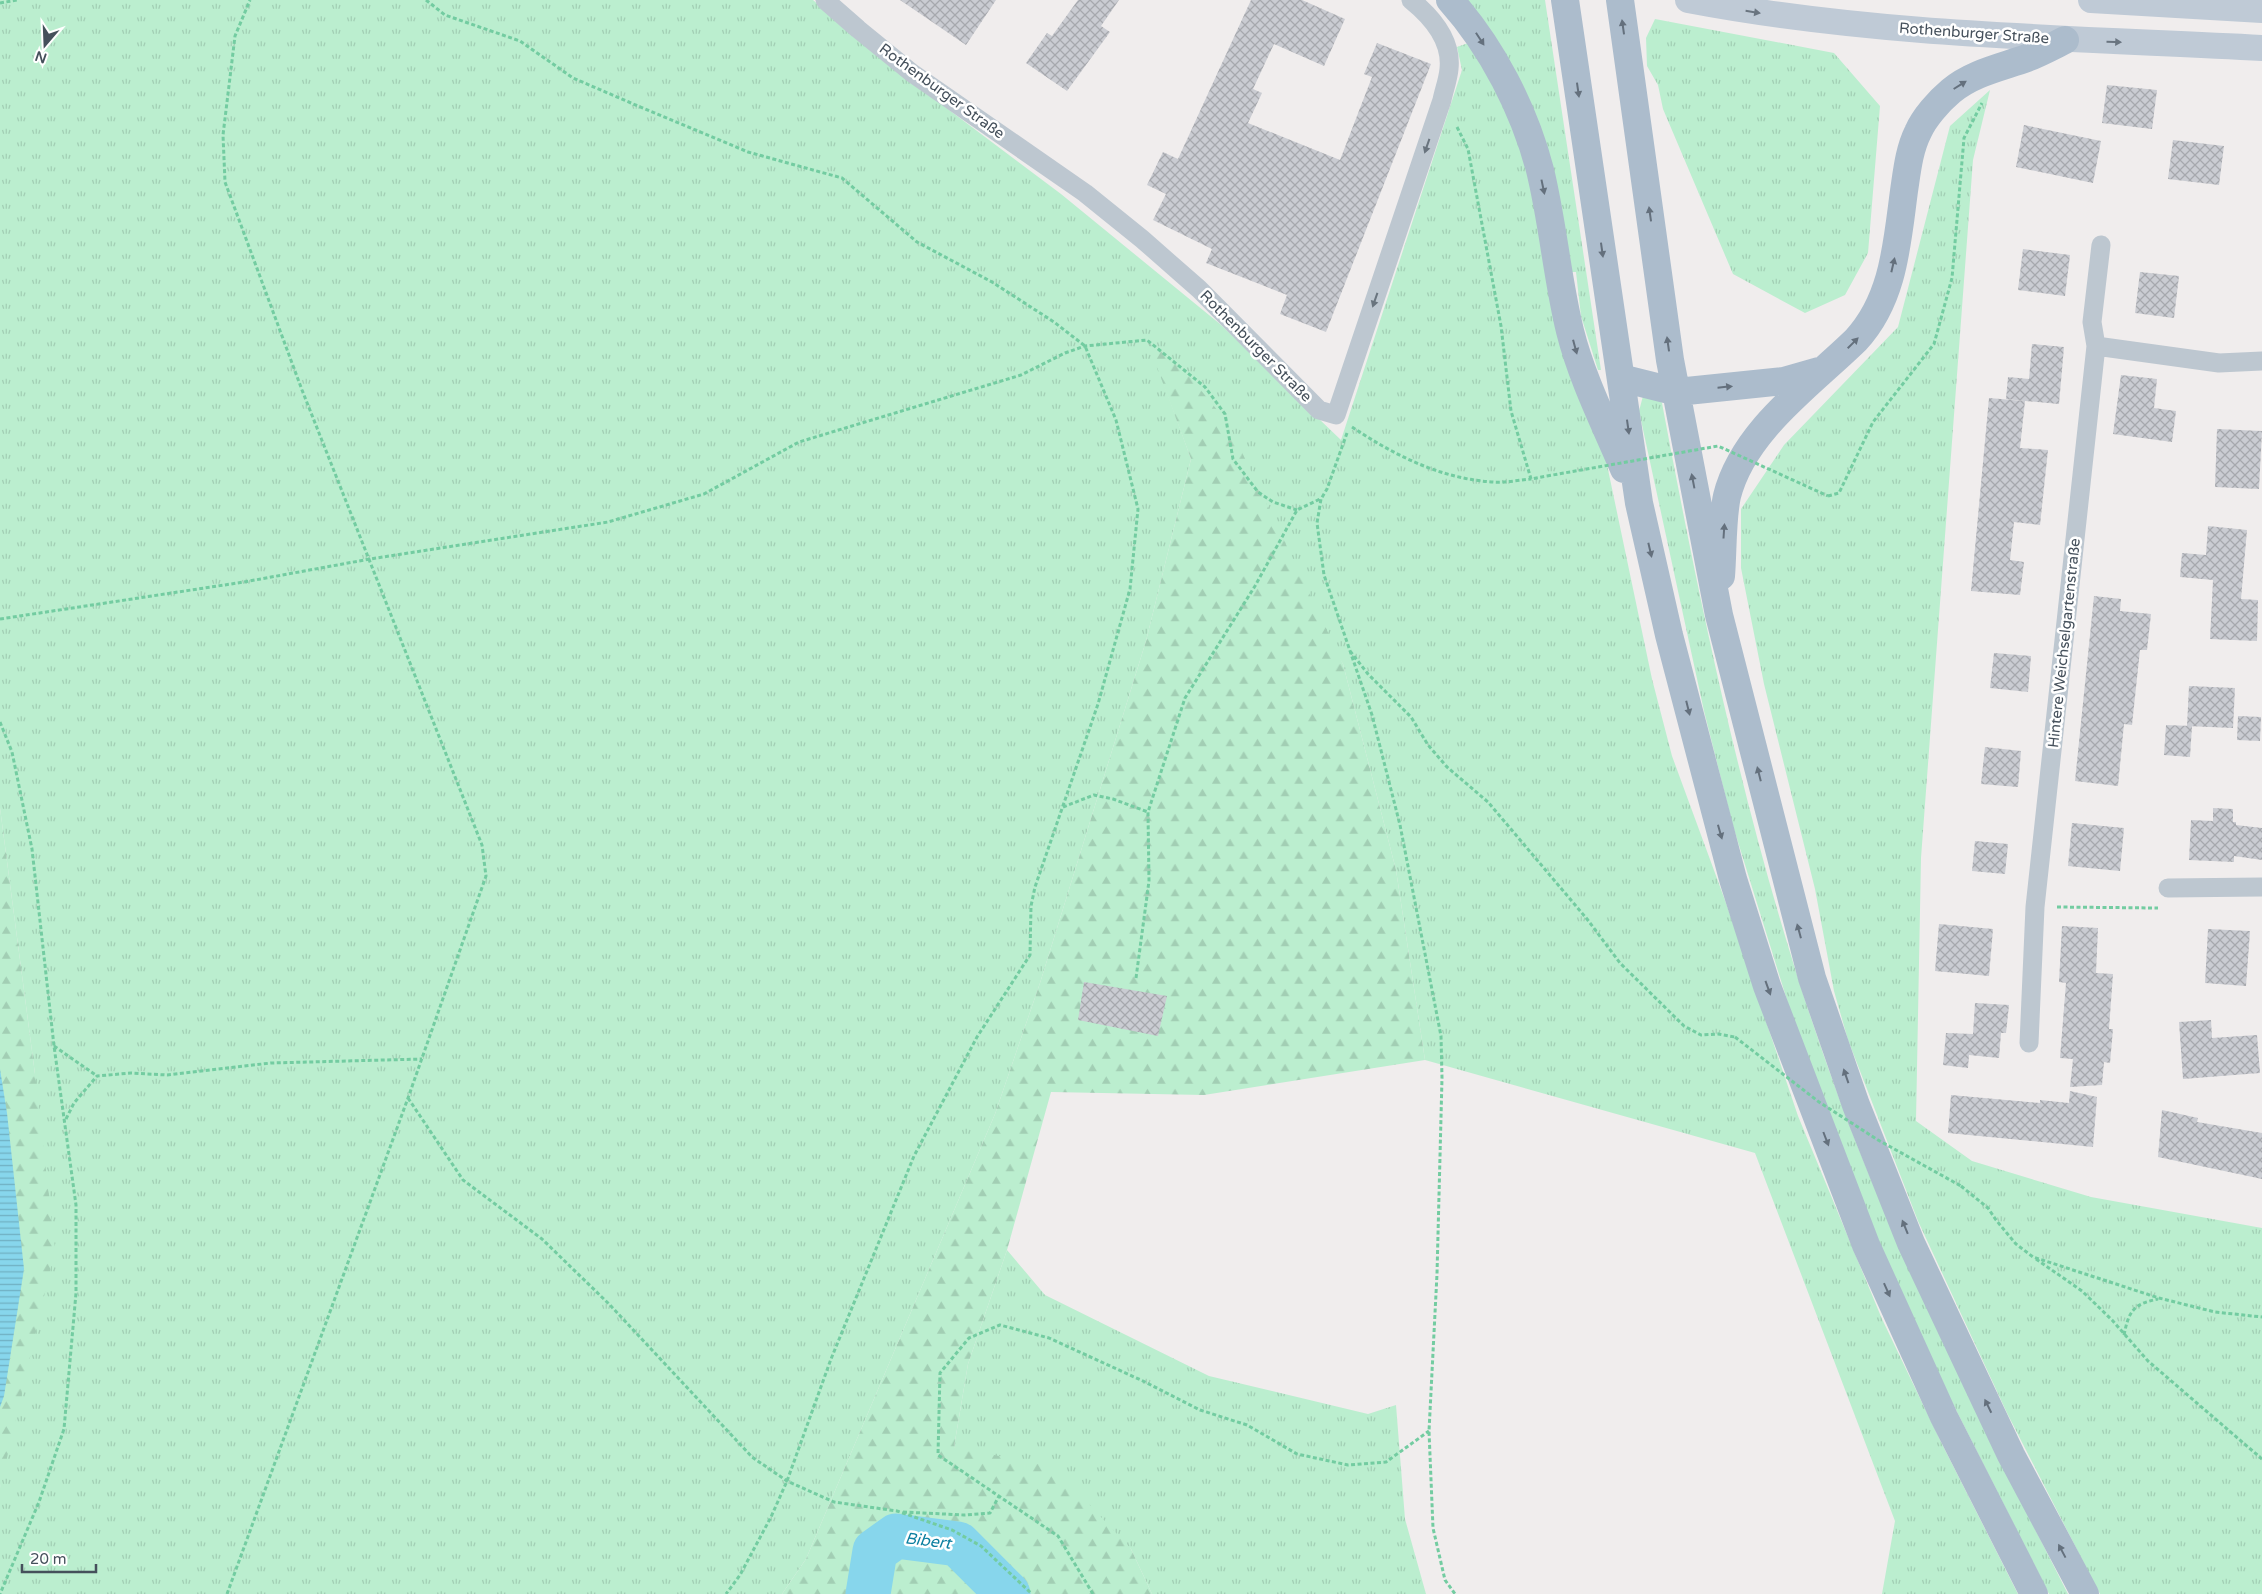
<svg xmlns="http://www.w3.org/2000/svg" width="2262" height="1594" font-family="'Varela Round',sans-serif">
	<defs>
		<pattern id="grass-tufts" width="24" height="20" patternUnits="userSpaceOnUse" patternTransform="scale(1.25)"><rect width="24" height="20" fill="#bbeecf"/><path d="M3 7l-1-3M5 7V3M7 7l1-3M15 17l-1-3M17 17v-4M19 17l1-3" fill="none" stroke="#a2ceb4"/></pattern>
		<pattern id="forest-firs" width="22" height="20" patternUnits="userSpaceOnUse" patternTransform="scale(1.25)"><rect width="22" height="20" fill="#bbeecf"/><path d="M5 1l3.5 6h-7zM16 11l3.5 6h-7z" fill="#a2ceb4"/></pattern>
		<pattern id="water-rules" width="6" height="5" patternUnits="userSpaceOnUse" patternTransform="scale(1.25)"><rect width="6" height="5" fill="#87d6ec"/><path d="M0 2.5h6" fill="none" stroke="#70b0c2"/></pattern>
		<pattern id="building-cross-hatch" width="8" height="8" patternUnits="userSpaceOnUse" patternTransform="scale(1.25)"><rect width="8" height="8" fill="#caccd2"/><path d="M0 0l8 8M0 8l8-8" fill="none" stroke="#a6a8ad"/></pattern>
	</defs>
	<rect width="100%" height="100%" fill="#f0eded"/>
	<path fill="url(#grass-tufts)" d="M 0,0 L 813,0 L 876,55 L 1061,194 L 1220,324 L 1341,440 L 1462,70 L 1457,47 L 1471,42 L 1519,139 L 1606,460 L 1652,679 L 1672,756 L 1726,903 L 1798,1116 L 1882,1319 L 1941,1442 L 2018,1594 L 1882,1594 L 1895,1521 L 1755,1153 L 1425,1060 L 1396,870 L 1343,664 L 1148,340 L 1191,459 L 1146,641 L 1040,983 L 995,1114 L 806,1559 L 782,1594 L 0,1594 L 0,1488 L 35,1074 L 0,808 Z
		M 1464,0 L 1545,0 L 1601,370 L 1598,370 L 1581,316 L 1576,272 L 1570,272 Z
		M 1655,19 L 1834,53 L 1880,106 L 1868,253 L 1845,295 L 1805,313 L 1733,274 L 1663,109 L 1658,85 L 1647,66 L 1646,38 Z
		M 1990,90 L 1973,160 L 1921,858 L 1916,1121 L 1972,1161 L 2091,1197 L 2262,1228 L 2262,1594 L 2100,1594 L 2091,1577 L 2007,1413 L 1918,1221 L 1848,1040 L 1834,991 L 1815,889 L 1764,684 L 1741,568 L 1741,509 L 1784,445 L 1898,327 L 1950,126 Z
		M 1643,396 L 1659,398 L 1662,403 C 1706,638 1756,873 1839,1098 C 1903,1269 1985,1431 2068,1594 L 2049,1594 L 1953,1404 L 1887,1262 L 1796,1029 L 1733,826 L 1704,711 L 1639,411 Z
		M 1007,1250 L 1045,1295 L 1209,1376 L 1368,1414 L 1396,1405 L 1405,1519 L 1426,1594 L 1152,1594 L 1131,1549 L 954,1447 L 968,1364 Z"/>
	<path fill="url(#forest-firs)" d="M 1147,340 L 1180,365 L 1228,423 L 1343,664 L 1396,870 L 1425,1060 L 1204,1095 L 1051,1092 L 1007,1250 L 968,1364 L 954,1447 L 1054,1467 L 1131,1549 L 1152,1594 L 782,1594 L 806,1559 L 995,1114 L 1040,983 L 1146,641 L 1191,459 Z
		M 0,808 L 35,1074 L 55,1249 L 0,1488 Z"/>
	<path fill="url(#water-rules)" d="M 0,1069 L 7,1113 L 24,1269 L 4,1396 L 0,1407 Z"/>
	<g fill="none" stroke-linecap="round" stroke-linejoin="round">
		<path stroke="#87d6ec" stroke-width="45" d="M 868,1594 L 875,1551 L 896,1536 L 958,1544 L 1008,1594"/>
	</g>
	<path fill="url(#building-cross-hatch)" d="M 900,0 L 996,0 L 966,45 Z
		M 1078,0 L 1119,0 L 1101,26 L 1110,32 L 1067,91 L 1026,63 L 1047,33 L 1052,36 Z
		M 1251,0 L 1302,0 L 1345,19 L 1324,66 L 1274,44 L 1253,89 L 1262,93 L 1248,123 L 1340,160 L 1372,77 L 1364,74 L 1377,43 L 1431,64 L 1326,332 L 1280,314 L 1287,295 L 1206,263 L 1212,249 L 1153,220 L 1166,194 L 1147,185 L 1163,152 L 1178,159 Z
		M 2107,85 L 2157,90 L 2152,129 L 2102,123 Z
		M 2024,125 L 2101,141 L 2093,183 L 2016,167 Z
		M 2173,140 L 2224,146 L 2219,185 L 2168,179 Z
		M 2023,249 L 2070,255 L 2065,296 L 2018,290 Z
		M 2140,272 L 2179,276 L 2174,318 L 2135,313 Z
		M 2032,344 L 2064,347 L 2059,404 L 2025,401 L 2020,448 L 2048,450 L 2040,525 L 2014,522 L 2010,560 L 2024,562 L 2020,595 L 1971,591 L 1989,398 L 2024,401 L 2006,399 L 2008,377 L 2029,379 Z
		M 2121,375 L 2157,379 L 2154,408 L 2176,411 L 2172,442 L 2113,434 Z
		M 2217,429 L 2262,431 L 2259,489 L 2215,487 Z
		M 2208,526 L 2247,530 L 2241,599 L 2258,600 L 2257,641 L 2210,639 L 2213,580 L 2180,577 L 2182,553 L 2206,555 Z
		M 2094,596 L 2121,599 L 2120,611 L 2151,614 L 2147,650 L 2140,650 L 2132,725 L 2124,724 L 2118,786 L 2075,781 Z
		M 1994,653 L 2031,656 L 2028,692 L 1990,688 Z
		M 2189,686 L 2235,688 L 2233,728 L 2187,726 Z
		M 2238,716 L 2261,717 L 2260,741 L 2237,740 Z
		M 2166,725 L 2192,726 L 2190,757 L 2164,755 Z
		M 1985,747 L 2021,751 L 2018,787 L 1981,784 Z
		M 2213,808 L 2233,809 L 2233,822 L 2236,822 L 2236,825 L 2262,828 L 2262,860 L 2234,856 L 2234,862 L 2189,860 L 2191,820 L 2213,821 Z
		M 2072,823 L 2124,828 L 2120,871 L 2068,866 Z
		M 1975,841 L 2008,844 L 2005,874 L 1972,871 Z
		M 1939,924 L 1993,929 L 1989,976 L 1935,971 Z
		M 2062,926 L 2098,928 L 2096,973 L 2113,974 L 2109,1029 L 2113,1029 L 2110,1063 L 2104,1062 L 2102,1085 L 2070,1087 L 2073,1059 L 2060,1058 L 2066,983 L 2059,982 Z
		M 2208,929 L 2250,931 L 2246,986 L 2205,983 Z
		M 1084,982 L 1167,996 L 1158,1036 L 1078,1020 Z
		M 1975,1003 L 2009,1005 L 2006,1033 L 2001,1033 L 1999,1058 L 1969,1055 L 1968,1068 L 1943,1065 L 1946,1033 L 1973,1034 Z
		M 2211,1020 L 2212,1038 L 2257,1035 L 2260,1073 L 2183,1079 L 2179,1022 Z
		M 2070,1091 L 2097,1097 L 2093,1147 L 1948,1133 L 1951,1095 L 2040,1103 L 2040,1100 L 2069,1103 Z
		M 2162,1110 L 2198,1118 L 2197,1122 L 2262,1133 L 2262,1179 L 2158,1157 Z"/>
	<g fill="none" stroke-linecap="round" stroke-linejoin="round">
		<path stroke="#73cca1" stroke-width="3" stroke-dasharray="4 2.5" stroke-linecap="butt" d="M 426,0 L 445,15 L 520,41 L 573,78 L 631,103 L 748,152 L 842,178 L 917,242 L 992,282 L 1054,322 L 1085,346 L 1116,420 L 1138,509 L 1130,589 L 1098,704 L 1035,887 L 1031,906 L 1030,955 L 977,1037 L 914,1156 L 831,1359 L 787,1481 L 771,1517 L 740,1575 L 726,1594
			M 0,3 L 17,0
			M 1457,127 L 1468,149 L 1501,326 L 1511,411 L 1531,479 L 1547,476
			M 1352,427 C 1394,455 1441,479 1493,482 C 1505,483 1519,480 1531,479
			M 1347,433 L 1327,489 L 1321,499 L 1317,523 L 1324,575 L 1372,715 L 1400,825 L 1441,1036 L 1442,1078 L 1437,1274 L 1429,1431 L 1433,1528 L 1445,1580 L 1455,1594
			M 1828,496 L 1839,493 L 1873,422 L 1934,344 L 1952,278 L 1964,138 L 1982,103
			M 0,619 L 244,582 L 370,559 L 608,522 L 704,494 L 799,442 L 1021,375 L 1065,353 L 1085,346 L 1147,340 L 1205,387 L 1225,414 L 1233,459 L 1258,492 L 1273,502 L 1297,510
			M 1350,651 L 1368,674 L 1411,717 L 1428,745 L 1447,767 L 1488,802 L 1587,919 L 1620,963 L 1684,1026 L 1701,1035 L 1718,1034 L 1735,1037
			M 0,722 L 12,752 L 32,849 L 54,1046 L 76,1205 L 76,1293 L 64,1429 L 39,1502 L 0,1594
			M 1063,807 L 1094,795 L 1113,799 L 1148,812
			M 2057,907 L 2158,908
			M 1136,978 L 1149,881 L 1148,812 L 1185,698 L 1255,586 L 1297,510 L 1320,499
			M 54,1046 L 97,1076
			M 408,1098 L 463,1180 L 542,1239 L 609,1304 L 752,1457 L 787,1481 L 834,1502 L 897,1511 L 952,1530 L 981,1546 L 1032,1594
			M 66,1119 L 74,1103 L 97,1076 L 131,1073 L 167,1075 L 271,1063 L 422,1059
			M 1961,1186 L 1988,1208 L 1996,1220 L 2016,1244 L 2033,1257 L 2159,1298 L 2215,1312 L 2262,1317
			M 2036,1259 L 2082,1291 L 2112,1320 L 2148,1361 L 2262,1459
			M 2124,1335 C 2129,1310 2134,1304 2158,1299
			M 903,1512 L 964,1515 L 990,1513 L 999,1496
			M 227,1594 L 408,1098 L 486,876 L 482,845 L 302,390 L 225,182 L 223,135 L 235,36 L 250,0
			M 1093,1594 L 1058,1536 L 938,1455 L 940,1373 L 969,1338 L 1000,1325 L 1049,1338 L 1143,1381 L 1200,1410 L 1247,1425 L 1297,1454 L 1348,1465 L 1386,1462 L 1429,1431"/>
		<path stroke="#bdc7d0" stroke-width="19" d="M 825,0 L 858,29 L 912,73 L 1085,193 L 1142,239 L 1199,289 L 1319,410 L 1336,415 L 1442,100 C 1444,90 1448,80 1449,69 C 1452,41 1432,17 1411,0
			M 2096,346 L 2219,363 L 2262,361
			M 2168,888 L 2262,887
			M 2029,1043 L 2035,907 L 2096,346 L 2092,322 L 2101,245"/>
		<path stroke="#bfcad6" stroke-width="26" d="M 1688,0 C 1877,36 2071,38 2262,48
			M 2091,0 L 2262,10"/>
		<path stroke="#acbccc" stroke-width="28" d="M 1450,0 C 1492,47 1524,109 1540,170 C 1553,223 1557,278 1570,331 C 1582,379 1605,424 1624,469
			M 1565,0 L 1639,503 L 1669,635 L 1733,879 L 1767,986 L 1866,1245 L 1944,1417 L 2034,1594
			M 1620,0 L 1670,360 L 1719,615 L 1812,978 L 1856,1105 L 1911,1243 L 2011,1455 L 2085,1594
			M 1621,378 L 1677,392 L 1784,381 L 1819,371
			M 1721,576 C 1723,552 1722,518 1727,496 C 1743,431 1811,384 1856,340 C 1894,299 1897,243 1904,191 C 1907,171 1909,150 1918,132 C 1924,118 1939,101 1951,91 C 1972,73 2002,67 2027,58 C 2040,53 2053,46 2065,40"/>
		<path stroke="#73cca1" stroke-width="3" stroke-dasharray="4 2.5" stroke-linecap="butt" d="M 1547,476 L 1718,446 L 1828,496
			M 1735,1037 L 1819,1102 L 1878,1140 L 1961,1186"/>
	</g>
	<defs><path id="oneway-solid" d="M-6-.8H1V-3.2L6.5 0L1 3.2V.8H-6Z" transform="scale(1.25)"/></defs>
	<g fill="#6a7580">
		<use href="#oneway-solid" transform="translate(1753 12) rotate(9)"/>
		<use href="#oneway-solid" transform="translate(2114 42) rotate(2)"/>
	</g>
	<g fill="#64707d">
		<use href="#oneway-solid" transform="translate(1623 27) rotate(-98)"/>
		<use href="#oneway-solid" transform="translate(1480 39) rotate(57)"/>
		<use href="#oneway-solid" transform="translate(1960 85) rotate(-32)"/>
		<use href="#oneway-solid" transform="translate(1578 90) rotate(82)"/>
		<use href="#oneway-solid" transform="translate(1543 187) rotate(78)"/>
		<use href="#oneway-solid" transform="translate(1650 214) rotate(-98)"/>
		<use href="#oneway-solid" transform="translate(1602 250) rotate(82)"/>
		<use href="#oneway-solid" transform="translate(1893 265) rotate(-77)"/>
		<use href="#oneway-solid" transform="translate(1853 343) rotate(-45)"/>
		<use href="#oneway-solid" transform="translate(1668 344) rotate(-98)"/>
		<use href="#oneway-solid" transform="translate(1575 347) rotate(75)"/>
		<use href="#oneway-solid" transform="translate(1725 387) rotate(-6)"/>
		<use href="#oneway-solid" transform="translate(1628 427) rotate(82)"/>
		<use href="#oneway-solid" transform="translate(1693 481) rotate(-101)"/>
		<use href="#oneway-solid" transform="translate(1724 531) rotate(-86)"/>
		<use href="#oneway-solid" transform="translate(1650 550) rotate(77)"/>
		<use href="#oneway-solid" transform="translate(1688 708) rotate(76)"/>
		<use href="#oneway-solid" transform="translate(1759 774) rotate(-104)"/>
		<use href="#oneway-solid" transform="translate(1720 832) rotate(74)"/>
		<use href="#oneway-solid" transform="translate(1799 931) rotate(-105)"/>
		<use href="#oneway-solid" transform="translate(1768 988) rotate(70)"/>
		<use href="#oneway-solid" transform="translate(1846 1076) rotate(-109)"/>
		<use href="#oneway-solid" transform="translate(1826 1139) rotate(69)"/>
		<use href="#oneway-solid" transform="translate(1905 1227) rotate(-112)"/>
		<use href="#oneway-solid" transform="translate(1887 1290) rotate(66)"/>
		<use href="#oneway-solid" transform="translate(1988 1406) rotate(-116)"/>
		<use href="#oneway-solid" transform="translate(2062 1551) rotate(-118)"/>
	</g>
	<g fill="#69747e">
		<use href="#oneway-solid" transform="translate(1427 146) rotate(109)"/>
		<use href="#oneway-solid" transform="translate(1375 300) rotate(109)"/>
	</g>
	<g text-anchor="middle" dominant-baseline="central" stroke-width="5" stroke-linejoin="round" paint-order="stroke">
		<g font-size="15" fill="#45505b" stroke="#fff">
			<text transform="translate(1974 33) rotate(4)">Rothenburger Straße</text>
			<text transform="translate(942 91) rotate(36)">Rothenburger Straße</text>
			<text transform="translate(1256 346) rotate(45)">Rothenburger Straße</text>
			<text transform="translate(2064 643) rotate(-84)">Hintere Weichselgartenstraße</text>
		</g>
		<g font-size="16" font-style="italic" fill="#0c7fa0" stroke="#fff">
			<text transform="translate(928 1541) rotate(7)">Bibert</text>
		</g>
	</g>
	<g transform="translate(45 45) rotate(199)" stroke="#ffffff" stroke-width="4" paint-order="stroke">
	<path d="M0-4L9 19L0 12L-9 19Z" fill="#45505b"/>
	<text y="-8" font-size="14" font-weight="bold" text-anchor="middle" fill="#45505b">N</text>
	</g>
	<path d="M22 1564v8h74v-8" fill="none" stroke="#45505b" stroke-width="2.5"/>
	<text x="30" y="1564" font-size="15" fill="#45505b" stroke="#ffffff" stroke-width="4" paint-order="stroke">20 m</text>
</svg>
